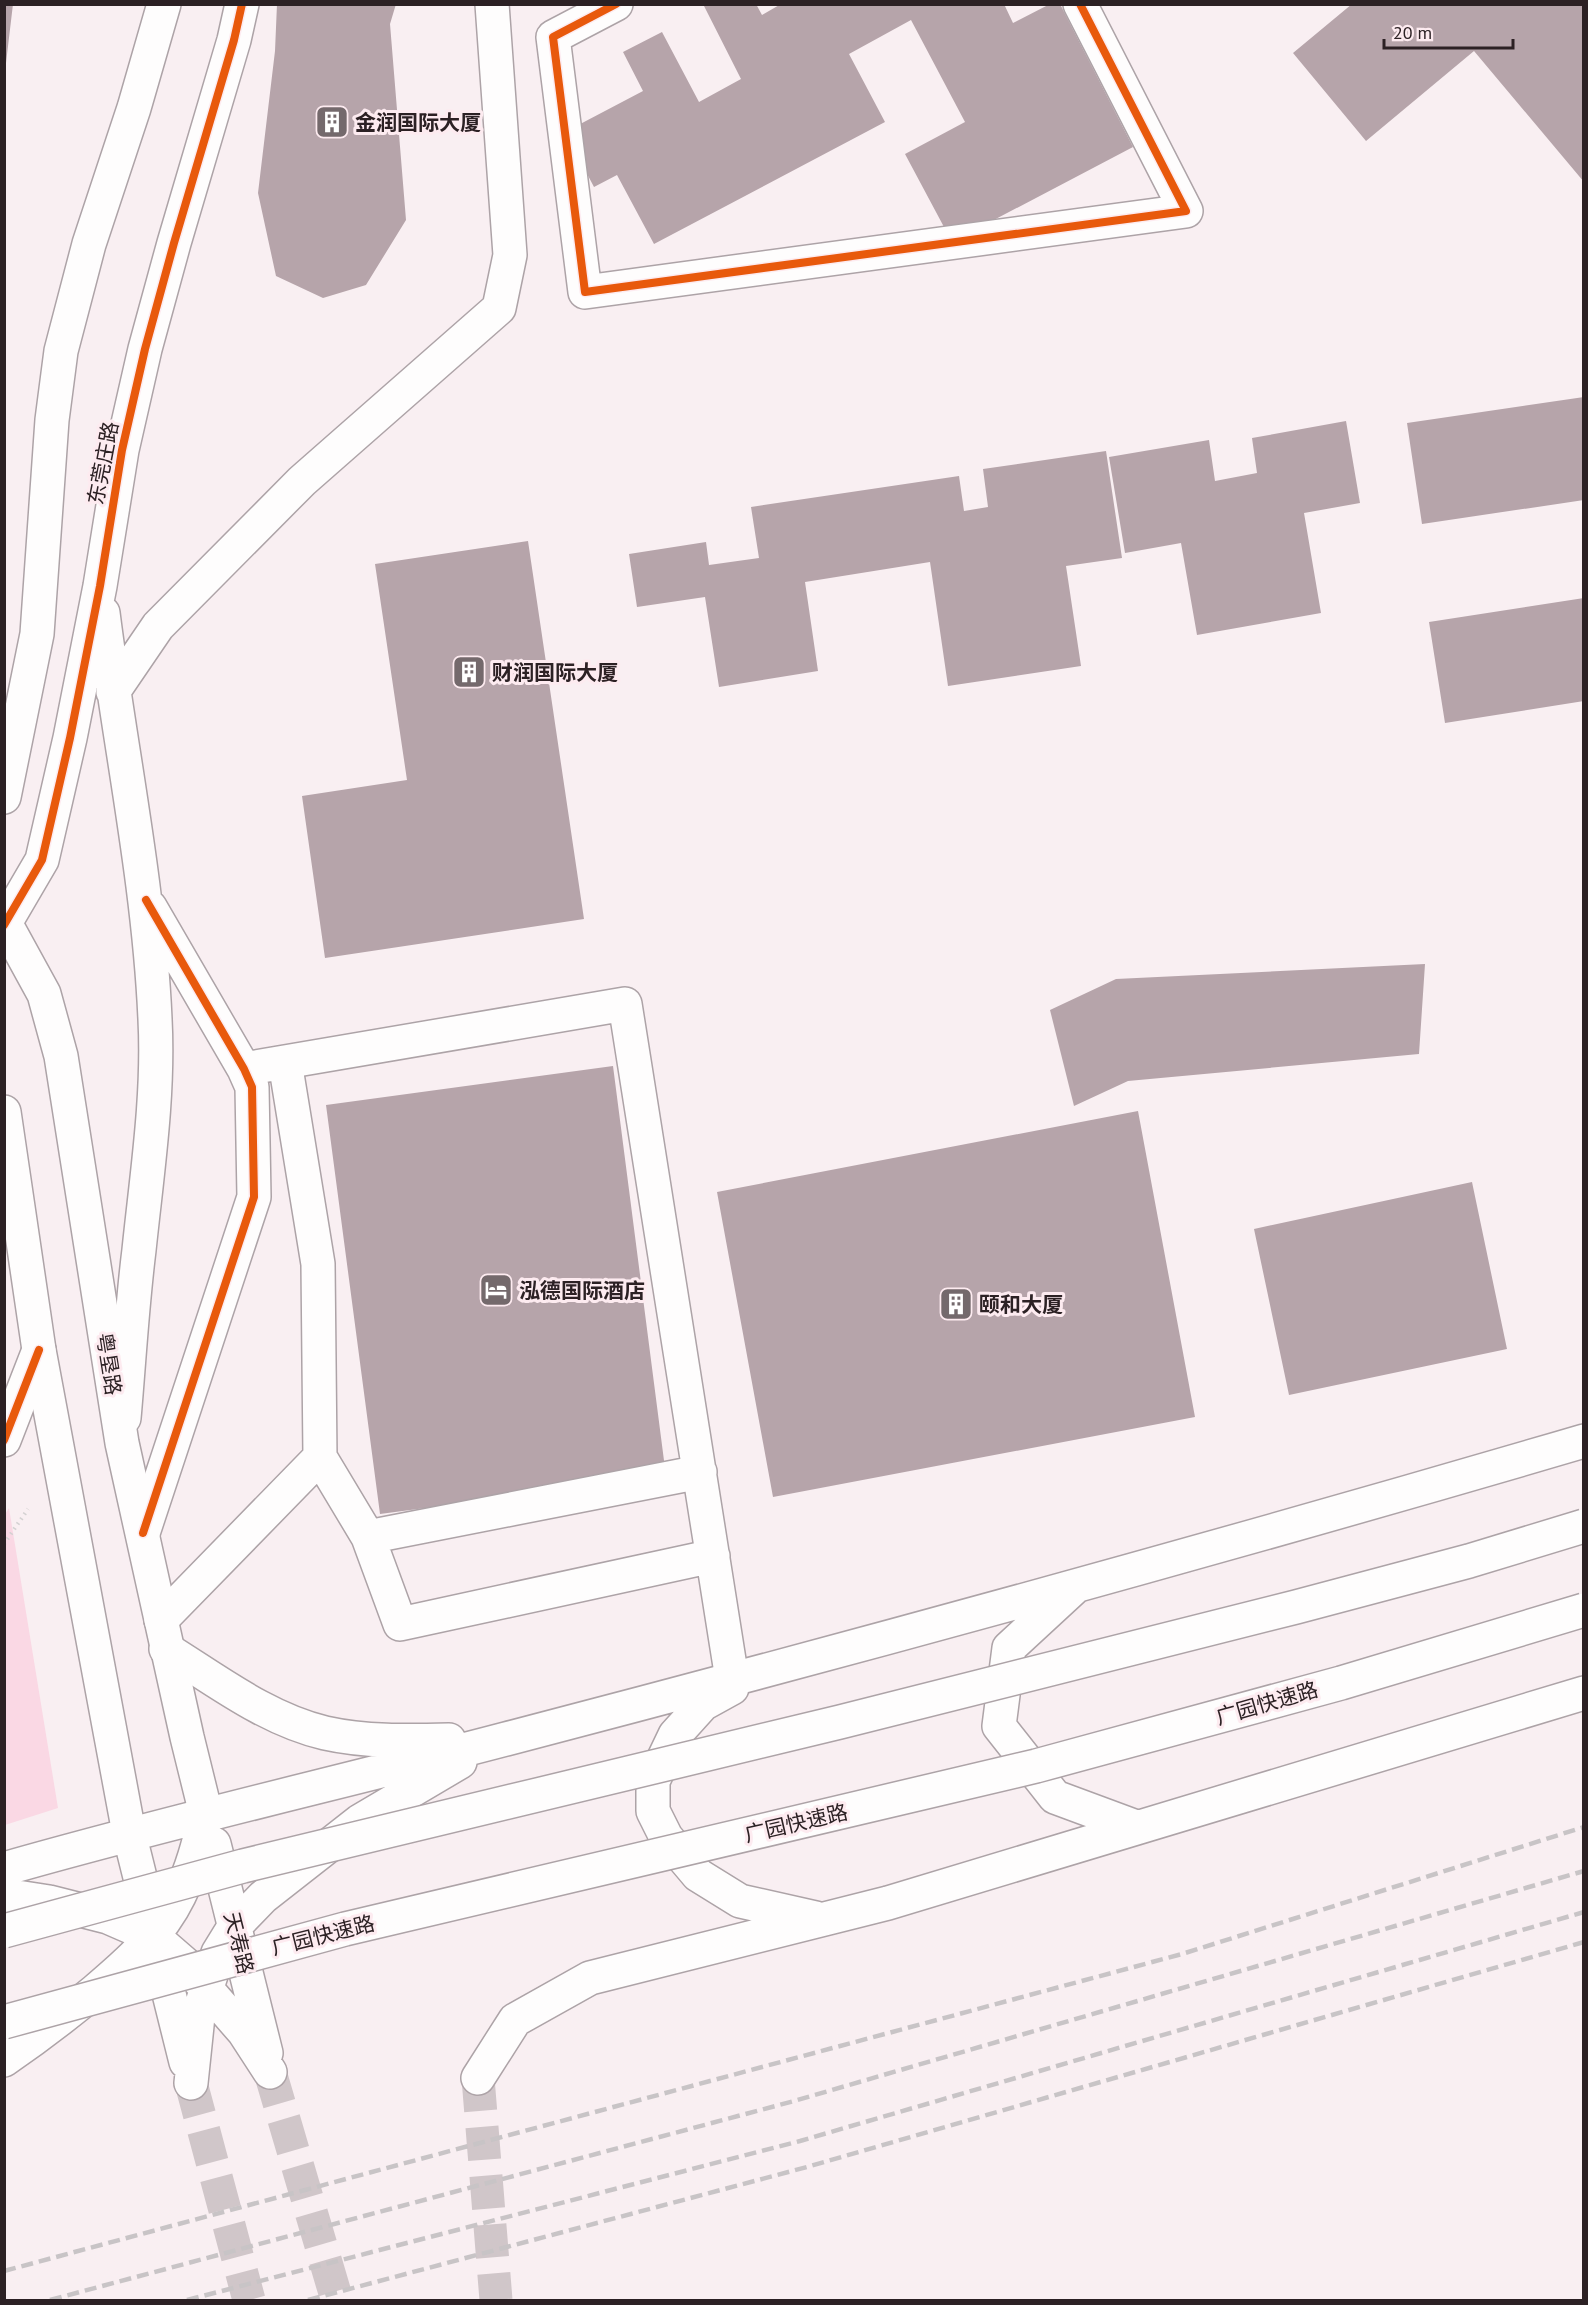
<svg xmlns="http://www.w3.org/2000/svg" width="1588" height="2305" font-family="'PT Sans','Noto Sans SC',sans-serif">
	<rect width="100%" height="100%" fill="#f9eff2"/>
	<path fill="#fad8e4" d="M 9,1508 L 58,1808 L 5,1825 L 4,1516 Z"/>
	<path fill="#b6a4aa" d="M 4,4 L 13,4 L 6,63 L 4,63 Z
		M 277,4 L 396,4 L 390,24 L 406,220 L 366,285 L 323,298 L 276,276 L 258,193 L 275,51 Z
		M 703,4 L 756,4 L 762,15 L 781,4 L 1004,4 L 1013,23 L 1050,4 L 1060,4 L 1133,147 L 952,242 L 905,154 L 965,122 L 911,20 L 849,54 L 885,122 L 654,244 L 617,175 L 594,187 L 565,132 L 643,91 L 623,52 L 662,32 L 699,102 L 741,79 Z
		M 1352,4 L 1584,4 L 1584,182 L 1474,51 L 1366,141 L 1293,53 Z
		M 1584,397 L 1584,500 L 1422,524 L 1407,423 Z
		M 1346,421 L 1360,503 L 1304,513 L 1321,613 L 1197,635 L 1181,543 L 1125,553 L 1109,457 L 1209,440 L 1215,481 L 1257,473 L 1252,438 Z
		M 1106,451 L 1122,558 L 1066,566 L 1081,666 L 948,686 L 930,562 L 805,582 L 818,671 L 719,687 L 705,597 L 637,607 L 629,554 L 706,542 L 709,565 L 759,558 L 751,507 L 959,476 L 964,511 L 988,507 L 983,469 Z
		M 528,541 L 584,919 L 325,958 L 302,796 L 407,780 L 375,564 Z
		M 1584,598 L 1584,701 L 1445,723 L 1429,622 Z
		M 1425,964 L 1419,1054 L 1128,1081 L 1074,1106 L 1050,1010 L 1116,979 Z
		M 613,1066 L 666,1476 L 380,1514 L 326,1105 Z
		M 1138,1111 L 1195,1417 L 773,1497 L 717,1192 Z
		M 1472,1182 L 1507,1349 L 1289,1395 L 1254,1229 Z"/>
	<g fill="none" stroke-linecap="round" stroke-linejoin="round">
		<path stroke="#d0c6c9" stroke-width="33" stroke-dasharray="33 16" stroke-linecap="butt" d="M 270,2072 L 337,2300
			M 478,2078 L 496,2300
			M 191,2083 L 249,2300"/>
		<defs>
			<path id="minor" d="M 616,4 L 553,37 L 585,292 L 1186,211 L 1080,4
				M 103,613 C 120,748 149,883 155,1019 C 159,1096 147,1173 139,1250 C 132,1306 129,1362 124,1418
				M 113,692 L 158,626 L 302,481 L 499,308 L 510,255 L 492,4
				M 4,797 L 37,634 L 52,420 L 61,351 L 89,244 L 134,108 L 164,4
				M 4,925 L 42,860 L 70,738 L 100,586 L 122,450 L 145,349 L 174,243 L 234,40 L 242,4
				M 244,1069 L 625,1004 L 732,1679
				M 320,1457 L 368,1537 L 700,1472
				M 143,1533 L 254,1197 L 252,1087 L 244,1069 L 150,907
				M 368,1537 L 400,1624 L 713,1556
				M 161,1620 L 320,1457 L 318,1264 L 285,1062"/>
			<path id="major" d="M 4,921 L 44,994 L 61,1056 L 122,1443 L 187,1737 L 206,1814
				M 4,1112 L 39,1350 L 129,1833"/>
			<path id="highway" d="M 4,1440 L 39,1350
				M 1074,1588 L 1009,1648 L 999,1726 L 1055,1797 L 1136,1827
				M 166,1649 C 216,1680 266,1719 325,1733 C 365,1742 408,1741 449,1740
				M 732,1688 L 703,1704 L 675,1735 L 653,1781 L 653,1811 L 666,1837 L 698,1875 L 740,1901 L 816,1918
				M 129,1833 L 186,2062
				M 214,1844 L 266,2053
				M 4,1869 C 171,1821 339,1783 506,1739 C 866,1645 1226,1546 1584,1441
				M 4,1895 L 49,1902 L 108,1917 L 154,1937 L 184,1963 L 244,2032 L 270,2072
				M 4,2060 C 36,2038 66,2015 95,1991 C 128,1963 160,1935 179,1896 C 192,1870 199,1842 206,1814
				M 478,2078 L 515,2020 L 590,1978 L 888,1903 L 1584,1693
				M 191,2083 L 198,2016 L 218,1953 L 234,1927 L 263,1897 L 360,1821 L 460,1762"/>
		</defs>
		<use href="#minor" stroke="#ada3a7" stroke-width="36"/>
		<use href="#major" stroke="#ada3a7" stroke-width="36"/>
		<use href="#highway" stroke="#ada3a7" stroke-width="36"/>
		<path stroke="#d4d1d2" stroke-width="4" stroke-dasharray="1.5 4.5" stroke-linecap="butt" d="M 4,1544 L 28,1509"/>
		<use href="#minor" stroke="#fefdfd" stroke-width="33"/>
		<use href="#major" stroke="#fefdfd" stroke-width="33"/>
		<use href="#highway" stroke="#fefdfd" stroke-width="33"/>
		<path stroke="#c8c4c6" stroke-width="4.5" stroke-dasharray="12 6" stroke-linecap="butt" d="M 4,2271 L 1182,1954 L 1584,1827
			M 50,2300 L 794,2101 L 1584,1871
			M 187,2300 L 800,2141 L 1584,1912
			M 308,2300 L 807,2167 L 1584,1942"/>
		<defs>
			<path id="highway-bridge" d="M 4,1931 L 243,1866 L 840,1722 L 1296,1607 L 1469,1561 L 1584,1526
				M 4,2022 L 345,1929 L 1036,1766 L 1341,1683 L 1584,1610"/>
		</defs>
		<use href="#highway-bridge" stroke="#ada3a7" stroke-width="36" stroke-linecap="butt"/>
		<use href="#highway-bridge" stroke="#fefdfd" stroke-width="33"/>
		<defs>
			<path id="cycleway" d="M 616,4 L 553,37 L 585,292 L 1186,211 L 1080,4
				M 4,925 L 42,860 L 70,738 L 100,586 L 122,450 L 145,349 L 174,243 L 234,40 L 242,4
				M 4,1440 L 39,1350
				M 143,1533 L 254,1197 L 252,1087 L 244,1069 L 146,900"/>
		</defs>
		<use href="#cycleway" stroke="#fdebf0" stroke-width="11"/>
		<use href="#cycleway" stroke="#e8590c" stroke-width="8"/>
	</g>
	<defs>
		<symbol id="building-square" viewBox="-11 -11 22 22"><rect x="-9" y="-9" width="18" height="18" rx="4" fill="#74696c" stroke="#fdebf0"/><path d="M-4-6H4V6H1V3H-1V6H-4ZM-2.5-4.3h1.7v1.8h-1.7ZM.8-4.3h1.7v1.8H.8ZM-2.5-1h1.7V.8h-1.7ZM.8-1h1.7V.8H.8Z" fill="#fff"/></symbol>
		<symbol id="hotel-square" viewBox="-11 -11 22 22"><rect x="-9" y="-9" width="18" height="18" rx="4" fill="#74696c" stroke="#fdebf0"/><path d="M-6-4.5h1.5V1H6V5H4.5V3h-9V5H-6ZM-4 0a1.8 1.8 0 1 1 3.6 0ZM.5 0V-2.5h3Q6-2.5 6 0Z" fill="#fff"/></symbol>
	</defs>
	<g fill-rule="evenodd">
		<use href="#building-square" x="313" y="103" width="38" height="38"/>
		<use href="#building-square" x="450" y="653" width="38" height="38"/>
		<use href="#hotel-square" x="477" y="1271" width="38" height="38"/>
		<use href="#building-square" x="937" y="1285" width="38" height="38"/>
	</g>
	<g text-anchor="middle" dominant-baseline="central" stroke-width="6" stroke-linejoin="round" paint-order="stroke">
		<g font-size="21" font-weight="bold" fill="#2c2124" stroke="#fdebf0" text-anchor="start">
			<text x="355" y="122">金润国际大厦</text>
			<text x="492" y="672">财润国际大厦</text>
			<text x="519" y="1290">泓德国际酒店</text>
			<text x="979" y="1304">颐和大厦</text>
		</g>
		<g font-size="21" fill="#2c2124" stroke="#fdebf0">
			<text transform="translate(103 463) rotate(-79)">东莞庄路</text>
			<text transform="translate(109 1364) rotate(81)">粤垦路</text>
			<text transform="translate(1267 1703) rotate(-16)">广园快速路</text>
			<text transform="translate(796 1823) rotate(-13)">广园快速路</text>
			<text transform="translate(323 1935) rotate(-14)">广园快速路</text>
			<text transform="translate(239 1943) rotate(76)">天寿路</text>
		</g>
	</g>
	<rect width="1588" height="2305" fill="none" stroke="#2c2124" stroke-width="12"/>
	<path d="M1384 39v9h129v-9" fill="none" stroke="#2c2124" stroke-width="3"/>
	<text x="1393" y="39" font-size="18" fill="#2c2124" stroke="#fdebf0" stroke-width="4.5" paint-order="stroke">20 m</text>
</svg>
